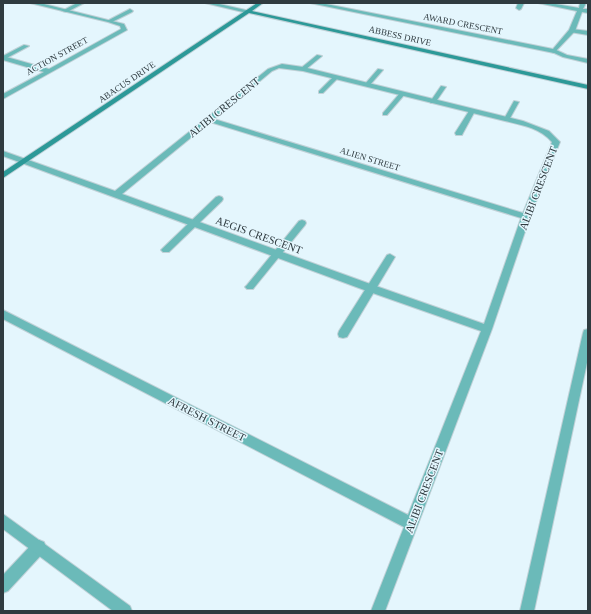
<svg xmlns="http://www.w3.org/2000/svg" width="591" height="614" font-family="Georgia,serif">
	<rect width="100%" height="100%" fill="#e4f6fd"/>
	<g fill="none" stroke-linecap="round" stroke-linejoin="round">
		<defs>
			<path id="lane" d="M 77,3 L 84,3 L 67,12 L 62,11 Z
				M 518,3 L 524,3 L 521,9 L 519,10 L 516,8 Z
				M 130,9 L 133,11 L 132,12 L 112,22 L 107,21 Z
				M 572,29 L 588,31 L 588,35 L 570,32 L 570,30 Z
				M 24,45 L 29,46 L 3,60 L 3,56 Z
				M 554,49 L 567,55 L 588,59 L 588,63 L 563,57 L 552,52 L 551,51 Z
				M 317,55 L 322,56 L 305,70 L 301,70 L 301,68 Z
				M 378,69 L 383,70 L 369,86 L 365,86 L 365,84 Z
				M 334,76 L 339,77 L 323,93 L 319,93 L 319,91 Z
				M 441,86 L 446,87 L 435,103 L 431,103 L 430,102 Z
				M 400,93 L 405,94 L 387,115 L 383,115 L 383,113 Z
				M 514,101 L 519,102 L 509,120 L 505,120 L 504,119 Z
				M 472,109 L 475,111 L 463,133 L 462,135 L 456,135 L 455,133 L 469,111 Z
				M 219,196 L 222,197 L 223,199 L 222,201 L 169,252 L 163,252 L 161,250 L 163,248 L 216,197 Z
				M 302,220 L 305,221 L 306,223 L 305,225 L 253,289 L 247,289 L 245,287 L 247,285 L 299,221 Z
				M 390,254 L 395,257 L 347,337 L 343,338 L 339,337 L 338,334 L 339,331 L 387,255 Z
				M 39,540 L 44,542 L 46,547 L 44,552 L 8,591 L 3,593 L 3,575 L 34,542 Z"/>
			<path id="street" d="M 30,3 L 40,3 L 124,24 L 127,30 L 3,99 L 3,94 L 44,72 L 3,60 L 3,56 L 49,69 L 121,29 L 120,26 L 108,22 Z
				M 205,3 L 215,3 L 250,11 L 247,13 Z
				M 310,3 L 321,3 L 553,49 L 569,30 L 577,11 L 538,3 L 550,3 L 579,8 L 580,3 L 586,3 L 583,9 L 588,9 L 588,13 L 582,12 L 575,31 L 554,53 Z
				M 282,64 L 303,67 L 523,121 L 549,131 L 560,142 L 530,217 L 492,329 L 385,611 L 371,611 L 404,527 L 3,319 L 3,310 L 408,515 L 481,331 L 367,291 L 3,156 L 3,151 L 115,191 L 268,69 ZM 279,68 L 303,71 L 505,121 C 522,125 540,128 552,142 L 523,213 L 214,119 L 272,71 ZM 210,122 L 521,218 L 484,324 L 373,285 L 122,194 Z
				M 588,329 L 588,358 L 534,611 L 520,611 L 583,333 L 584,330 Z
				M 3,514 L 130,606 L 132,611 L 113,611 L 3,529 Z"/>
			<path id="secondary" d="M 257,3 L 263,3 L 252,11 L 588,85 L 588,89 L 249,13 L 3,178 L 3,172 Z"/>
		</defs>
		<use href="#lane" stroke="#c0d1d7" stroke-width="2"/>
		<use href="#street" stroke="#c0d1d7" stroke-width="2"/>
		<use href="#secondary" stroke="#c0d1d7" stroke-width="2"/>
		<use href="#lane" fill="#6bbab9" fill-rule="evenodd"/>
		<use href="#street" fill="#6bbab9" fill-rule="evenodd"/>
		<use href="#secondary" fill="#2c9998" fill-rule="evenodd"/>
	</g>
	<g text-anchor="middle" dominant-baseline="central" stroke-width="3" stroke-linejoin="round" paint-order="stroke">
		<g font-size="9" fill="#2f3b40" stroke="#e4f6fd">
			<text transform="translate(463 24) rotate(11)">AWARD CRESCENT</text>
			<text transform="translate(400 36) rotate(13)">ABBESS DRIVE</text>
			<text transform="translate(57 56) rotate(-29)">ACTION STREET</text>
			<text transform="translate(127 82) rotate(-34)">ABACUS DRIVE</text>
			<text transform="translate(370 159) rotate(17)">ALIEN STREET</text>
		</g>
		<g font-size="11" fill="#2f3b40" stroke="#e4f6fd">
			<text transform="translate(224 107) rotate(-39)">ALIBI CRESCENT</text>
			<text transform="translate(538 188) rotate(-69)">ALIBI CRESCENT</text>
			<text transform="translate(259 235) rotate(20)">AEGIS CRESCENT</text>
			<text transform="translate(207 419) rotate(27)">AFRESH STREET</text>
			<text transform="translate(424 491) rotate(-69)">ALIBI CRESCENT</text>
		</g>
	</g>
	<rect width="591" height="614" fill="none" stroke="#2f3b40" stroke-width="8"/>
</svg>
